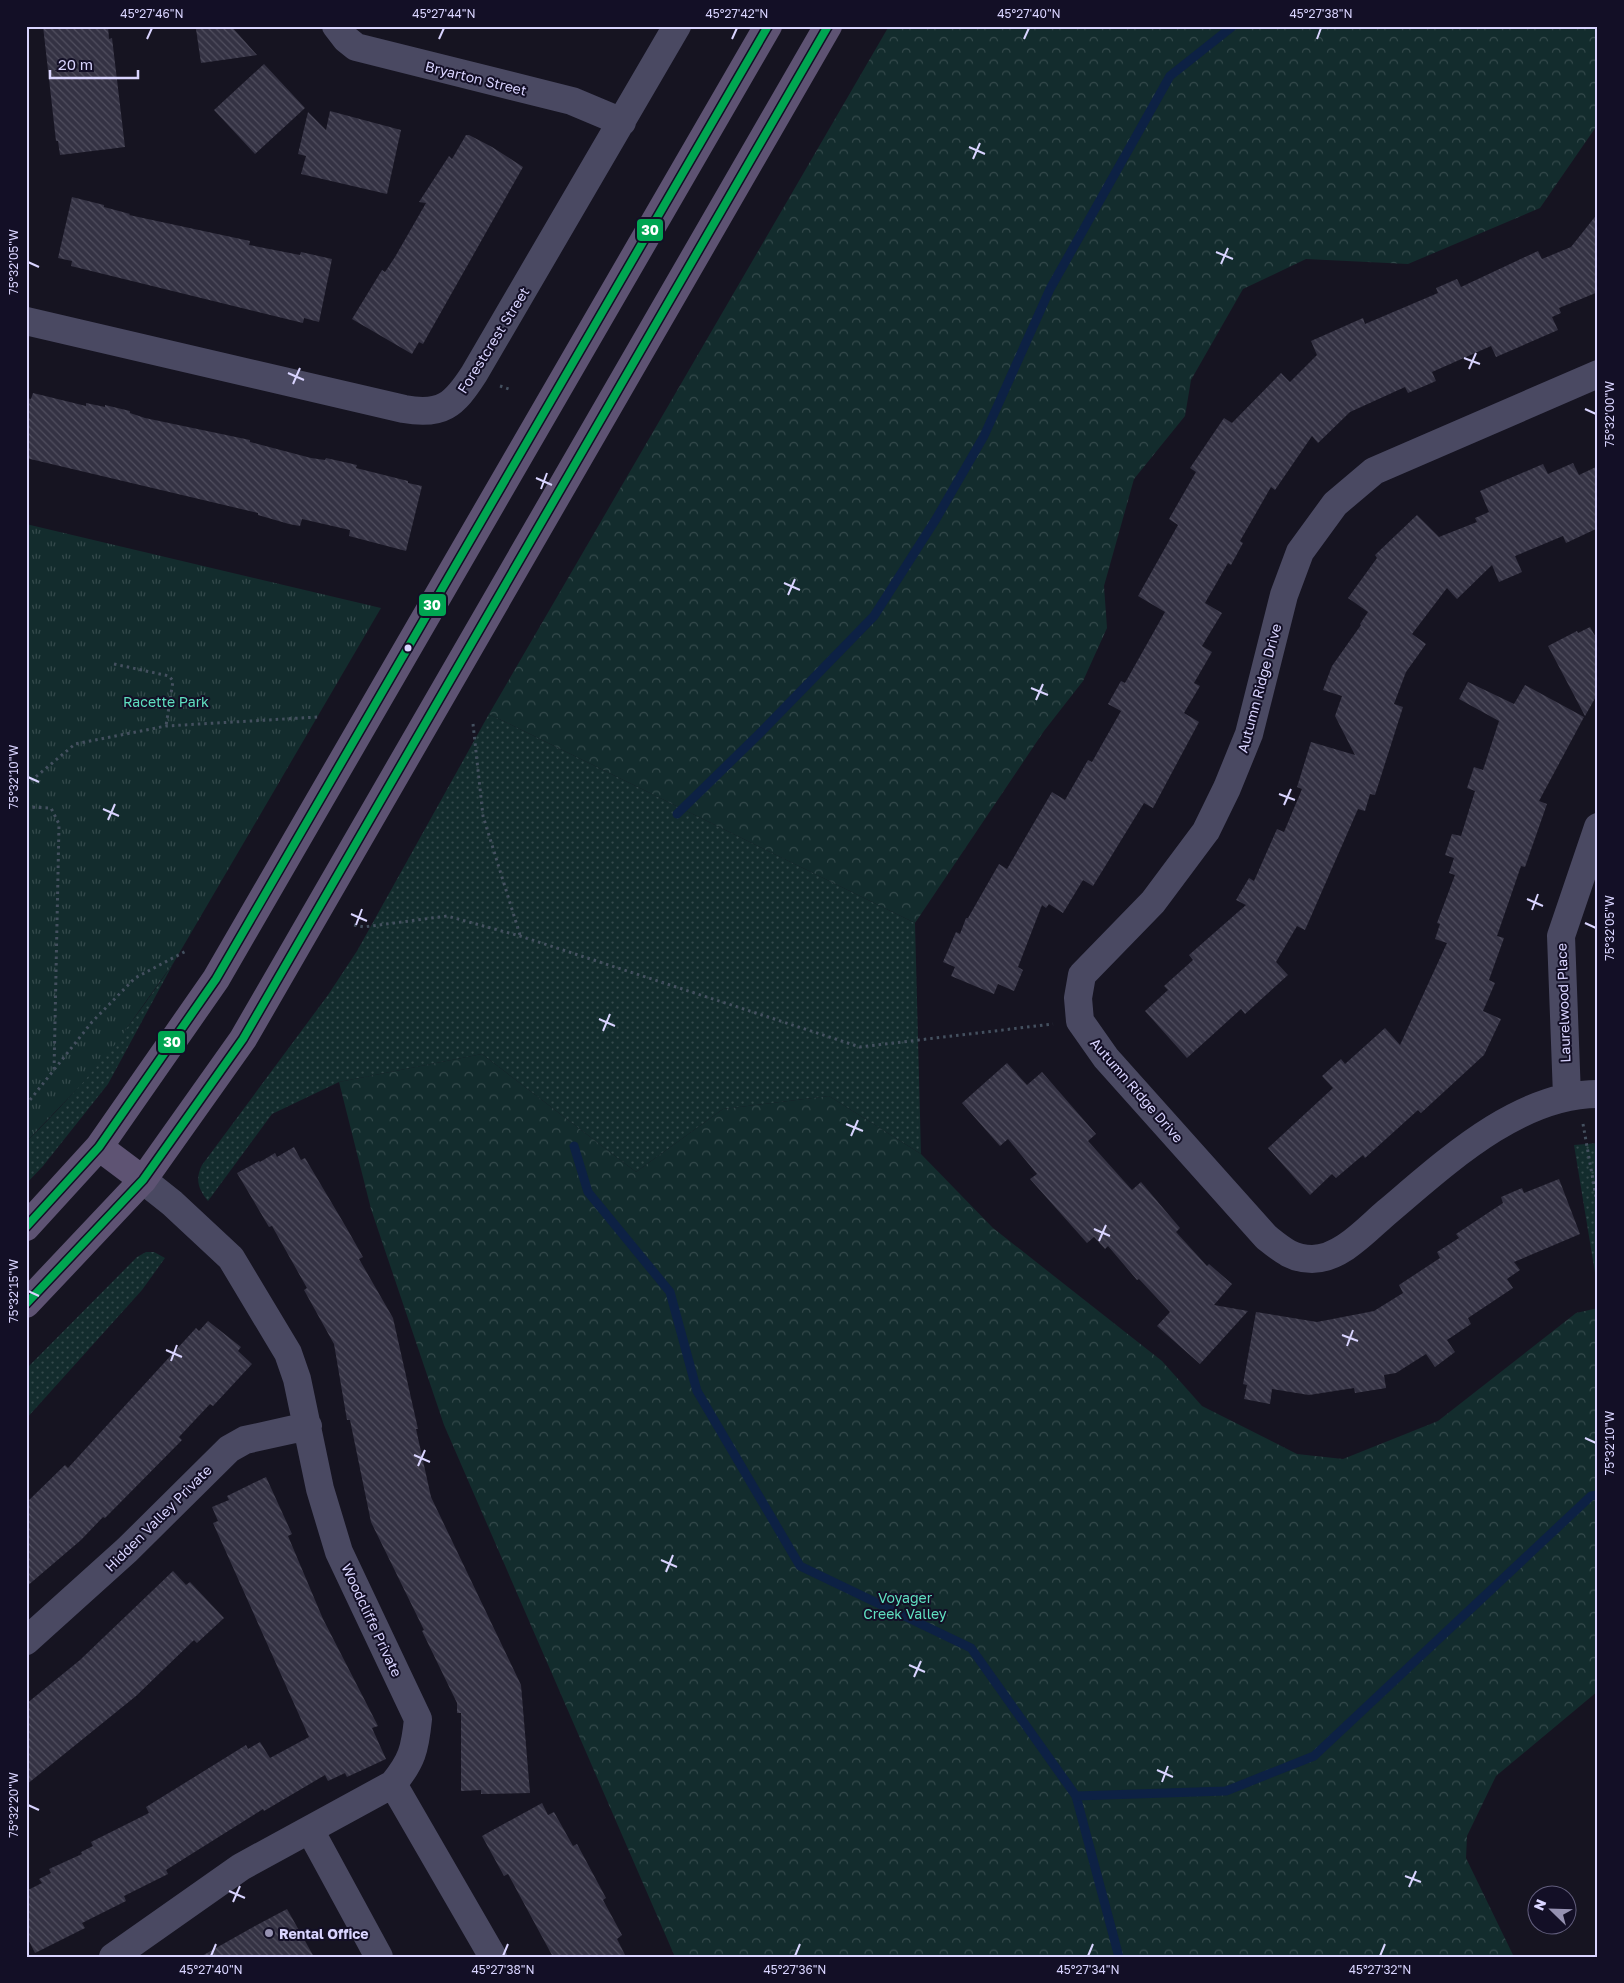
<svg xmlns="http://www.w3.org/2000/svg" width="1624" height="1983" font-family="'Golos Text',sans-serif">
	<defs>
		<pattern id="grass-dots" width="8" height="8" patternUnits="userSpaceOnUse" patternTransform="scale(1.25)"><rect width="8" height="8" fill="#132c2d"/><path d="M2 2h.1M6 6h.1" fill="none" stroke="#354a4c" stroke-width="1.8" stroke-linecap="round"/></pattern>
		<pattern id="forest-crowns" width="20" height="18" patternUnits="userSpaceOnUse" patternTransform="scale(1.25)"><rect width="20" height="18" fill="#132c2d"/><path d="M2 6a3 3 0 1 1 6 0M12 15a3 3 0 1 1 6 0" fill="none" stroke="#354a4c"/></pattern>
		<pattern id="park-tufts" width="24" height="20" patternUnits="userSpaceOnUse" patternTransform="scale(1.25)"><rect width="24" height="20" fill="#132c2d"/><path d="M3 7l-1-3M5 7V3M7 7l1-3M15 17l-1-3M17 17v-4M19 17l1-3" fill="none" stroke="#354a4c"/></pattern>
		<pattern id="building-back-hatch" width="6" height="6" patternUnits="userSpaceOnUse" patternTransform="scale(1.25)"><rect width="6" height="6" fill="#343243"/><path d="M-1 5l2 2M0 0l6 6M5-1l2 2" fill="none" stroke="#514f5f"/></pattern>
	</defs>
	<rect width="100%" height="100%" fill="#161421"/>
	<path fill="url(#grass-dots)" d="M 489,714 L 915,923 L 921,1154 L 829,1096 L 723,1109 L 636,1172 L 482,1054 L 339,1082 L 272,1114 L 208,1201 C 198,1189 195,1179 202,1165 L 328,995 L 357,951 Z
		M 174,962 L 108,1084 L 43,1166 L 26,1184 L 26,1142 C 82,1088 130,1027 174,962 Z
		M 1598,1143 L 1598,1291 L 1574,1145 Z
		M 146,1252 L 154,1252 L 165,1258 L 142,1290 L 26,1419 L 26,1369 L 137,1257 Z"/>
	<path fill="url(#forest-crowns)" d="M 889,26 L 1598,26 L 1598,124 L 1540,208 L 1408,264 L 1306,259 L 1243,289 L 1191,380 L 1185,416 L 1134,479 L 1104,586 L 1107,628 L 1083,681 L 1044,731 L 915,923 L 489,714 Z
		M 482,1054 L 636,1172 L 723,1109 L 829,1096 L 921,1154 L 993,1228 L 1162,1361 L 1202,1406 L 1297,1454 L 1343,1459 L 1438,1421 L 1576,1313 L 1598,1308 L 1598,1691 L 1496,1776 L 1467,1836 L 1466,1858 L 1514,1957 L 675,1957 L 444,1425 L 371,1209 L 339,1082 Z"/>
	<path fill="url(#park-tufts)" d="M 26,524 L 381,608 L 174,962 L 114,1046 L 80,1086 L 26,1142 Z"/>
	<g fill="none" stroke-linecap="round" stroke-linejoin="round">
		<path stroke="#0d2144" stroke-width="9" d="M 677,814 L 759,734 L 874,616 L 936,519 L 984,436 L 1050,289 L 1170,76 L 1233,26
			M 574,1146 L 588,1192 L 670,1292 L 697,1391 L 800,1566 L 971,1648 L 1076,1796 L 1119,1957
			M 1076,1796 L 1226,1791 L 1314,1756 L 1591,1496 L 1598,1495"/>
	</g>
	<path fill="url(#building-back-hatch)" d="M 43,26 L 108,26 L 109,39 L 112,38 L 125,147 L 60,155 L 58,141 L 56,141 Z
		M 209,26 L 231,26 L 257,55 L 201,63 L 196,29 Z
		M 264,64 L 305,108 L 255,154 L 214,110 Z
		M 330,111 L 401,130 L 387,194 L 301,174 L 306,156 L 298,154 L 308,112 L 326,130 Z
		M 466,135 L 469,135 L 492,147 L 523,167 L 423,344 L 419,342 L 412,354 L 352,319 L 382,270 L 385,272 L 395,257 L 426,203 L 419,202 L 449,156 L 452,159 Z
		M 72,197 L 104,205 L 104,207 L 130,214 L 129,215 L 250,241 L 249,245 L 300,255 L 301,252 L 332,259 L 319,322 L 304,318 L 303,323 L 71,266 L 72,261 L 58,258 Z
		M 1598,213 L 1598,292 L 1559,308 L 1561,313 L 1552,317 L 1558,330 L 1496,357 L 1491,346 L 1432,372 L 1436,381 L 1408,393 L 1405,387 L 1350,412 L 1318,443 L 1312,436 L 1275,490 L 1271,487 L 1240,541 L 1243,543 L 1231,565 L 1228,563 L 1205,603 L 1222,613 L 1202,646 L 1212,652 L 1194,683 L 1200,686 L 1184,713 L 1199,722 L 1153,808 L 1144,803 L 1093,886 L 1083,880 L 1063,913 L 1049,904 L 1046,908 L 1042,905 L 1018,967 L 1023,970 L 1014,991 L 998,984 L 994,994 L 951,976 L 955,967 L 943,962 L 956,932 L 960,934 L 966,918 L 968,918 L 999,864 L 1007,869 L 1052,792 L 1065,800 L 1088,760 L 1092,762 L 1121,711 L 1108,704 L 1121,681 L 1125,683 L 1165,612 L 1138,596 L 1178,525 L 1169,519 L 1196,472 L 1190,468 L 1224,418 L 1232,423 L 1281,373 L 1290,382 L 1317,355 L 1311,341 L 1363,318 L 1365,324 L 1438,293 L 1436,288 L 1457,279 L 1461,287 L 1538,251 L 1542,259 L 1571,247 Z
		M 33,393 L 86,406 L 86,403 L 105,407 L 105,405 L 130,411 L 130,413 L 145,418 L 250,440 L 250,442 L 311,458 L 325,460 L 326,458 L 357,465 L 356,468 L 408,481 L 408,483 L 422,486 L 406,551 L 349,536 L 350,530 L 302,519 L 300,526 L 289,524 L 258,515 L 258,513 L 26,458 L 26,398 L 31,399 Z
		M 1573,463 L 1579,475 L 1598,466 L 1598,528 L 1566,543 L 1563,536 L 1515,556 L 1522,572 L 1499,582 L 1492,565 L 1457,599 L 1447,588 L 1412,634 L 1426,644 L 1406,672 L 1394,704 L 1403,707 L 1375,795 L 1370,794 L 1365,811 L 1358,809 L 1305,930 L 1297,926 L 1276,962 L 1288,975 L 1245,1014 L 1241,1009 L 1187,1058 L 1145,1011 L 1168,990 L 1164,986 L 1193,960 L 1189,955 L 1246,905 L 1236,900 L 1249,878 L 1254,881 L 1277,829 L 1284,832 L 1302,789 L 1297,787 L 1311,742 L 1355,755 L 1335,716 L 1342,696 L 1323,690 L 1332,666 L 1361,625 L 1360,624 L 1368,612 L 1348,598 L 1377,558 L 1375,555 L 1417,515 L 1439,537 L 1477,522 L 1475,518 L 1489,512 L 1480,491 L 1543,464 L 1548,474 Z
		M 1590,627 L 1598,641 L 1598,693 L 1585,716 L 1548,646 L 1577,631 L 1578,633 Z
		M 1468,682 L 1514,704 L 1525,685 L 1584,717 L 1539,801 L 1547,804 L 1525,867 L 1521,866 L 1497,936 L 1504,938 L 1489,980 L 1495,983 L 1483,1011 L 1501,1019 L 1484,1055 L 1421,1113 L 1418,1110 L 1365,1158 L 1363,1155 L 1336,1178 L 1332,1174 L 1310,1195 L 1268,1148 L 1333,1088 L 1322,1076 L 1341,1059 L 1345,1064 L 1385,1028 L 1400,1045 L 1447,943 L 1435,939 L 1440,924 L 1437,923 L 1455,875 L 1449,873 L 1454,858 L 1445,855 L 1452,834 L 1461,836 L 1475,791 L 1467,788 L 1474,767 L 1483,770 L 1499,721 L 1459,699 Z
		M 1007,1063 L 1027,1085 L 1042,1072 L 1096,1134 L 1088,1141 L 1132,1190 L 1141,1182 L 1180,1228 L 1176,1232 L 1207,1266 L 1209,1264 L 1232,1284 L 1214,1305 L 1248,1311 L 1200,1364 L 1157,1326 L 1170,1312 L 1139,1279 L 1137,1280 L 1108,1246 L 1105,1249 L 1094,1237 L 1087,1243 L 1030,1179 L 1037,1174 L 1008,1139 L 1000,1146 L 962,1103 Z
		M 294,1147 L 301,1160 L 305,1158 L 346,1227 L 363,1257 L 359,1259 L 393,1318 L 418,1429 L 416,1429 L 431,1497 L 521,1685 L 530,1793 L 481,1794 L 481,1790 L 461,1791 L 461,1713 L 457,1713 L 457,1703 L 422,1631 L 424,1630 L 371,1522 L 350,1420 L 347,1420 L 334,1344 L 304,1290 L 307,1288 L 272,1226 L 269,1227 L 237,1173 L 259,1161 L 260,1162 L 275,1153 L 277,1157 Z
		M 1559,1179 L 1580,1234 L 1514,1262 L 1520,1270 L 1507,1279 L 1513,1288 L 1468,1318 L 1471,1324 L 1447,1340 L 1455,1352 L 1435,1367 L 1426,1354 L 1396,1373 L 1384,1375 L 1386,1388 L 1355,1393 L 1354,1388 L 1309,1395 L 1272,1389 L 1270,1404 L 1244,1399 L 1247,1385 L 1243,1384 L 1256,1312 L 1317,1322 L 1374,1311 L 1403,1293 L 1399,1285 L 1440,1258 L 1437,1252 L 1459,1238 L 1456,1234 L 1503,1203 L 1501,1197 L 1522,1188 L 1524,1193 Z
		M 208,1321 L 241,1347 L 238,1351 L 252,1364 L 213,1406 L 210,1404 L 179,1437 L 182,1440 L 105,1518 L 103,1517 L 81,1540 L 26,1587 L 26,1503 L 65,1465 L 68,1468 L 196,1328 L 199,1331 Z
		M 266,1477 L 292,1534 L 288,1536 L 323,1619 L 378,1726 L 372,1728 L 386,1759 L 347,1777 L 345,1773 L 328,1781 L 325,1775 L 264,1811 L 263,1809 L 166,1870 L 168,1874 L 124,1896 L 126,1901 L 82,1923 L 85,1928 L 35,1953 L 26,1935 L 26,1891 L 42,1883 L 39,1879 L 51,1873 L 49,1869 L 82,1854 L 81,1852 L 93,1846 L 91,1842 L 149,1813 L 146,1807 L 246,1745 L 248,1749 L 260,1742 L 270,1758 L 309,1737 L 213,1523 L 218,1521 L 212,1507 L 229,1500 L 227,1496 Z
		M 173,1571 L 186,1585 L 190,1582 L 224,1618 L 197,1643 L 194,1640 L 136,1696 L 26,1785 L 26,1704 L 80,1660 Z
		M 542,1803 L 548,1815 L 554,1812 L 573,1846 L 577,1844 L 606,1898 L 603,1900 L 622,1935 L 617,1939 L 626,1957 L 553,1957 L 508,1874 L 504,1876 L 482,1836 Z
		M 287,1909 L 314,1957 L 200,1957 L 255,1926 Z"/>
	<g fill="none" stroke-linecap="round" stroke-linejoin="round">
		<path stroke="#44505f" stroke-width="3" stroke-dasharray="2.5 4" stroke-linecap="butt" d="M 500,386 L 509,389
			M 114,664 L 169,676 L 173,681 L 166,726
			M 473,724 L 483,816 L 520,935
			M 26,785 L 75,744 L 166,726 L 318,717
			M 26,807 L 51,808 L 59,824 L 54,1072
			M 354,925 L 364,927 L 447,916 L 520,936 L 860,1047 L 1053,1024
			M 26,1105 L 92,1022 L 135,978 L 188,950
			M 1583,1124 L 1598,1208"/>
		<path stroke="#4a4962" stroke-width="28" d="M 336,26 L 346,39 L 356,47 L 572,101 L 622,122
			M 26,321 L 404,409 C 442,416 454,405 474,374 L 677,26
			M 1598,374 L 1374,471 L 1335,504 L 1300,552 L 1284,595 L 1249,734 L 1227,788 L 1206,831 L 1153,902 L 1082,975 L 1078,998 L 1080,1021 L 1106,1058 L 1266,1237 C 1281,1249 1292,1259 1312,1259 C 1341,1259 1367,1229 1387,1212 C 1445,1163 1518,1094 1598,1094
			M 1567,1096 L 1561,936 L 1598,827
			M 26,1641 L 127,1550 L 229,1449 L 245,1440 L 308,1426
			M 393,1784 L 493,1957
			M 310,1830 L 379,1957
			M 113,1957 L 241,1867 L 393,1784 C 412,1761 415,1749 418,1719 L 339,1552 L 320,1489 L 297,1379 L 288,1353 L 231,1258 L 172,1203 L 143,1180"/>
		<path stroke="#5e5373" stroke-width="28" d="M 99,1147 L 143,1180
			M 26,1227 L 99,1147 L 216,979 L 768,26
			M 26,1304 L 143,1180 L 243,1039 L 828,26"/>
		<defs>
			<path id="bus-1" d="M 26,1227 L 99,1147 L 216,979 L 768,26
				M 26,1304 L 143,1180 L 243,1039 L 828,26"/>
		</defs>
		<use href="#bus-1" stroke="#130f26" stroke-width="11"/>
		<use href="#bus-1" stroke="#00a651" stroke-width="8"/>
	</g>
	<path fill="none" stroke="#d9d4ff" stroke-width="2" d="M 147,39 L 152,28M 439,39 L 444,28M 732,39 L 737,28M 1024,39 L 1029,28M 1317,39 L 1321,28M 969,147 L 985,154M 973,159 L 980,143M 1216,252 L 1233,259M 28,262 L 39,267M 1221,264 L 1228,248M 1464,358 L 1480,364M 1469,369 L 1476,353M 288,373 L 304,380M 293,384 L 300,368M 1585,409 L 1596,414M 536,478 L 552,485M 541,489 L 547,473M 784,583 L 800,590M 788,595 L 795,579M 1031,688 L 1048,695M 1036,700 L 1043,684M 28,777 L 39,782M 1279,794 L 1295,800M 1284,805 L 1291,789M 103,809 L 119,816M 108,820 L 115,804M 1527,899 L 1543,906M 1532,910 L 1538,894M 351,914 L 367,921M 1585,923 L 1596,928M 356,925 L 362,909M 599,1019 L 615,1026M 603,1031 L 610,1014M 846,1124 L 863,1131M 851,1136 L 858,1120M 1094,1229 L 1110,1236M 1099,1241 L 1106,1225M 28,1291 L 39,1296M 1342,1335 L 1358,1341M 1347,1346 L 1353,1330M 166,1350 L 182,1357M 171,1361 L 177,1345M 1585,1438 L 1596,1443M 414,1455 L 430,1462M 418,1466 L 425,1450M 661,1560 L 677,1567M 666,1572 L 673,1555M 909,1665 L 925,1672M 914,1677 L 921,1661M 1157,1770 L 1173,1777M 1162,1782 L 1168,1766M 28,1805 L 39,1810M 1405,1876 L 1421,1882M 1409,1887 L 1416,1871M 229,1891 L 245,1898M 233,1902 L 240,1886M 211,1956 L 216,1944M 503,1956 L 508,1944M 795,1956 L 800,1944M 1088,1956 L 1093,1944M 1380,1956 L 1385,1944"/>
	<circle fill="#d9d4ff" stroke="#130f26" stroke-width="2" cx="408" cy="648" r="4.5"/>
	<circle fill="#9591b1" stroke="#130f26" stroke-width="2" cx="269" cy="1933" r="5"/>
	<g text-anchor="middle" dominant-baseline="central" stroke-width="4" stroke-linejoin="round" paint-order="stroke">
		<g font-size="14" fill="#d9d4ff" stroke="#130f26">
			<text transform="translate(476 78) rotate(14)">Bryarton Street</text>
			<text transform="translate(493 340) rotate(-58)">Forestcrest Street</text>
			<text transform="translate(1259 688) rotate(-75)">Autumn Ridge Drive</text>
			<text transform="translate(1563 1003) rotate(-92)">Laurelwood Place</text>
			<text transform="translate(1137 1090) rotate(49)">Autumn Ridge Drive</text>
			<text transform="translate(158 1518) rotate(-45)">Hidden Valley Private</text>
			<text transform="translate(372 1620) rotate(65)">Woodcliffe Private</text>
		</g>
		<g font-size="14" fill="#5fe0c0" stroke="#130f26">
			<text x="166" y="701">Racette Park</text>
			<text x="905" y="1597">Voyager<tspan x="905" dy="16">Creek Valley</tspan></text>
		</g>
		<g font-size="14" font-weight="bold" fill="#d9d4ff" stroke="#130f26" text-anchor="start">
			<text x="279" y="1933">Rental Office</text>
		</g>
	</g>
	<g stroke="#130f26" stroke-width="2">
		<rect x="636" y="218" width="28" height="24" rx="5" fill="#00a651"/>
		<rect x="418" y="593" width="29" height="24" rx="5" fill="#00a651"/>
		<rect x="157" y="1030" width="29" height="24" rx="5" fill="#00a651"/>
	</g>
	<g font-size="14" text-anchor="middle" font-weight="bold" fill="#fff">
		<text x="650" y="235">30</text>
		<text x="432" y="610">30</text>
		<text x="172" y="1047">30</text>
	</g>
	<rect width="1624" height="1983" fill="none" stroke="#130f26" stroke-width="55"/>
	<g transform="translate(1552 1910) rotate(293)"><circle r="24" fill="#130f26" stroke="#625e7d"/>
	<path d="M0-4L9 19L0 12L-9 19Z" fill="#9591b1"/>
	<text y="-8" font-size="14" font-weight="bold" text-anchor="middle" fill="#d9d4ff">N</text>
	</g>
	<path d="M50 70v8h88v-8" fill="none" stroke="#d9d4ff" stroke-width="2.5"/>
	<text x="58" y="70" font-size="15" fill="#d9d4ff" stroke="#130f26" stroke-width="4" paint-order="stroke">20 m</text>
	<rect x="28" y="28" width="1568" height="1928" fill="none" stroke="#d9d4ff" stroke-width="2"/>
	<g font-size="12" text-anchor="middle" fill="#d9d4ff">
		<text x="152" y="18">45°27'46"N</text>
		<text x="444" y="18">45°27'44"N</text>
		<text x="737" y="18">45°27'42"N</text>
		<text x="1029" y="18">45°27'40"N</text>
		<text x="1321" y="18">45°27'38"N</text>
		<text transform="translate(14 262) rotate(-90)" y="4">75°32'05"W</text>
		<text transform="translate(1610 414) rotate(-90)" y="4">75°32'00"W</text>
		<text transform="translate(14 777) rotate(-90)" y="4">75°32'10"W</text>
		<text transform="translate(1610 928) rotate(-90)" y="4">75°32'05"W</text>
		<text transform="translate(14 1291) rotate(-90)" y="4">75°32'15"W</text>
		<text transform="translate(1610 1443) rotate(-90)" y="4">75°32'10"W</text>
		<text transform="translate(14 1805) rotate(-90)" y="4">75°32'20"W</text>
		<text x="211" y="1974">45°27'40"N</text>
		<text x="503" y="1974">45°27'38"N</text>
		<text x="795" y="1974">45°27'36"N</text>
		<text x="1088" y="1974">45°27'34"N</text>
		<text x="1380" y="1974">45°27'32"N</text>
	</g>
</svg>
